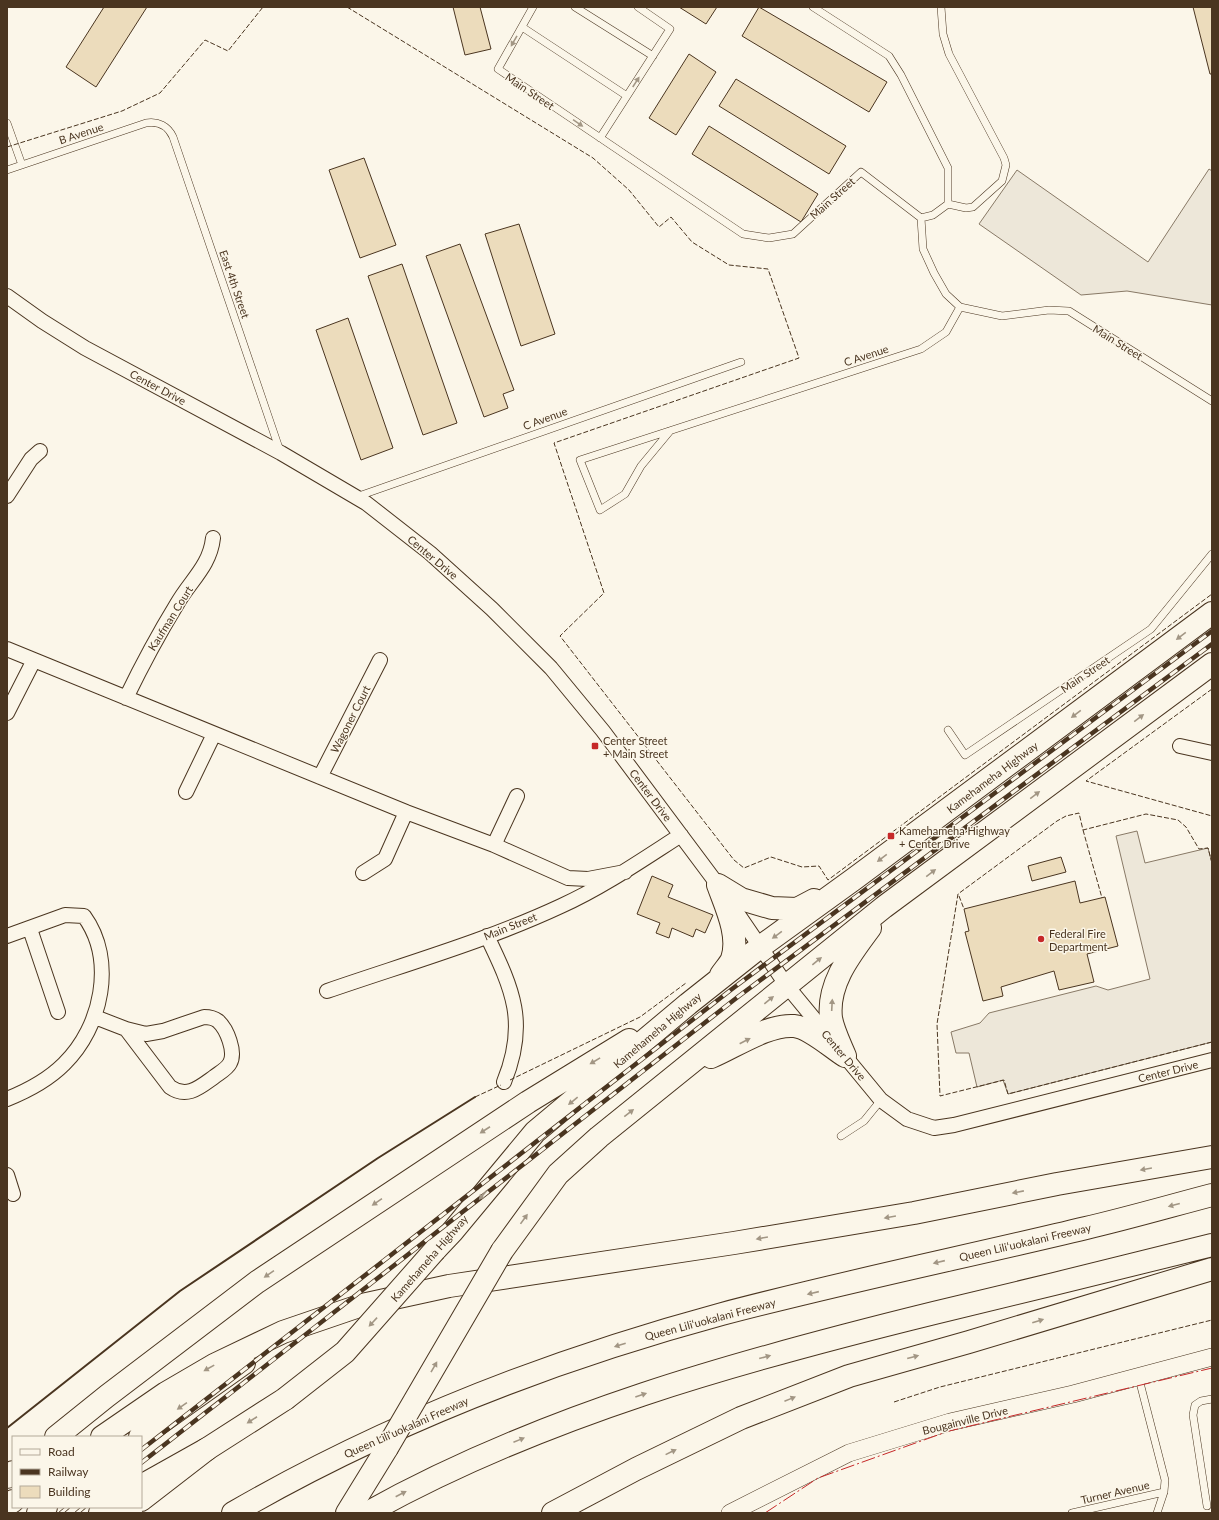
<svg xmlns="http://www.w3.org/2000/svg" width="1219" height="1520" font-family="Lato,sans-serif">
	<rect width="100%" height="100%" fill="#fbf6e9"/>
	<path fill="#ede7d9" stroke="#887966" d="M 1209,169 L 1212,171 L 1212,305 L 1127,291 L 1081,295 L 979,224 L 1017,170 L 1148,262 Z
		M 1137,831 L 1145,863 L 1208,848 L 1212,863 L 1212,1042 L 1008,1094 L 1003,1080 L 977,1087 L 969,1053 L 956,1053 L 951,1032 L 980,1023 L 989,1013 L 1096,986 L 1108,990 L 1150,979 L 1116,836 Z"/>
	<path fill="#ecdcbc" stroke="#4a3520" d="M 104,7 L 147,7 L 96,87 L 66,67 Z
		M 453,7 L 480,7 L 491,49 L 465,55 Z
		M 679,7 L 717,7 L 706,24 Z
		M 759,7 L 887,82 L 869,112 L 742,36 Z
		M 1193,7 L 1212,7 L 1212,74 L 1210,74 Z
		M 689,54 L 716,72 L 676,135 L 649,118 Z
		M 736,79 L 846,146 L 829,174 L 719,106 Z
		M 709,126 L 818,194 L 801,222 L 692,154 Z
		M 364,158 L 396,245 L 360,258 L 329,170 Z
		M 519,224 L 555,334 L 521,346 L 485,234 Z
		M 460,244 L 514,390 L 503,394 L 508,408 L 484,417 L 426,256 Z
		M 402,264 L 457,423 L 423,435 L 368,276 Z
		M 348,318 L 393,448 L 361,460 L 316,330 Z
		M 1061,857 L 1066,872 L 1032,881 L 1028,866 Z
		M 652,876 L 673,885 L 668,897 L 713,915 L 705,933 L 696,929 L 693,937 L 672,928 L 669,938 L 656,933 L 660,923 L 637,914 Z
		M 1075,881 L 1080,903 L 1105,897 L 1118,946 L 1087,954 L 1094,982 L 1059,990 L 1054,971 L 1001,987 L 1003,996 L 983,1001 L 965,932 L 969,931 L 964,909 Z"/>
	<g fill="none" stroke-linecap="round" stroke-linejoin="round">
		<defs>
			<path id="service" d="M 533,7 L 498,69 L 743,234 L 769,238 L 793,234 L 861,172 L 921,218 L 923,249 L 934,273 L 946,294 L 960,307 L 1002,316 L 1049,310 L 1069,311 L 1212,401
				M 575,7 L 653,56
				M 813,7 L 889,56 L 901,75 L 948,168 L 948,204
				M 522,27 L 627,96
				M 7,123 L 22,165
				M 600,138 L 670,29 L 638,7
				M 7,170 L 146,123 C 158,121 168,126 173,137 L 280,451
				M 921,218 L 933,215 L 948,204 L 966,208 L 973,207 L 1002,181 L 1006,165 L 1004,158 L 949,54 L 943,34 L 941,7
				M 670,431 L 641,466 L 625,494 L 600,510 L 580,460 L 921,349 L 946,332 L 960,307
				M 356,497 L 741,362
				M 948,730 L 965,755 L 1151,629 L 1212,554
				M 841,1136 L 864,1121 L 881,1100
				M 1138,1375 L 1165,1480 L 1164,1492 L 1157,1513
				M 1207,1506 L 1193,1415 L 1195,1405 L 1201,1401 L 1212,1399
				M 1072,1513 L 1164,1492"/>
			<path id="minor" d="M 7,296 L 42,321 L 85,348 L 281,453 L 366,503 L 430,553 L 492,609 L 551,668 L 603,731 L 718,885 L 787,986 L 881,1100 L 907,1119 L 934,1128 L 954,1125 L 1212,1060
				M 7,496 L 31,459 L 40,451
				M 7,649 L 406,812 L 494,845 L 568,878 L 588,879 L 625,872
				M 126,698 C 142,665 158,635 177,604 C 190,581 210,566 213,538
				M 7,713 L 34,660
				M 1180,746 L 1212,753
				M 320,777 L 380,660
				M 186,792 L 214,734
				M 494,845 L 517,796
				M 363,873 L 385,859 L 406,812
				M 30,929 L 58,1012
				M 7,936 L 65,915 L 84,916 C 116,960 102,1027 64,1064 C 48,1080 27,1091 7,1099
				M 487,936 C 513,990 528,1023 504,1082
				M 327,991 C 405,964 486,941 561,906 C 603,887 642,860 681,835
				M 95,1017 L 126,1029
				M 204,1017 C 209,1017 214,1018 218,1021 C 227,1029 236,1052 230,1063 C 227,1069 219,1073 214,1077 C 200,1087 187,1099 170,1087 L 126,1029 L 146,1034 L 163,1031 Z
				M 7,1175 L 13,1194"/>
			<path id="tertiary" d="M 730,1513 L 849,1453 L 950,1422 L 1073,1394 L 1212,1357"/>
			<path id="primary" d="M 718,885 L 741,899 L 772,908 L 797,909 L 814,900
				M 718,885 C 726,907 740,936 732,959 C 730,964 724,970 721,975
				M 845,1056 C 840,1044 833,1030 831,1018 C 827,983 851,954 870,928
				M 711,1057 C 735,1047 768,1024 794,1026 C 809,1027 832,1048 845,1056
				M 435,1250 L 452,1232 L 535,1132 L 688,1004 L 760,947 L 854,879 L 1212,613
				M 502,1251 L 558,1174 L 599,1137 L 884,907 L 1212,664
				M 56,1437 L 107,1396 L 257,1282 L 528,1102 L 629,1040
				M 7,1477 L 13,1472
				M 141,1486 L 207,1449 L 285,1399
				M 100,1513 L 108,1507
				M 347,1513 L 387,1448"/>
			<path id="motorway" d="M 102,1437 L 166,1393 L 214,1365 L 283,1332 L 362,1305 L 449,1286 L 734,1243 L 914,1213 L 1057,1184 L 1212,1157
				M 140,1437 L 244,1363
				M 141,1500 L 207,1449
				M 7,1505 L 13,1501
				M 38,1513 L 46,1507
				M 124,1513 L 132,1507
				M 233,1513 C 385,1425 552,1360 722,1314 C 843,1282 965,1257 1086,1228 C 1129,1218 1170,1206 1212,1195
				M 367,1513 C 543,1415 739,1361 934,1313 C 1027,1291 1119,1268 1212,1245
				M 553,1513 L 636,1469 L 741,1418 L 849,1376 L 969,1342 L 1212,1269"/>
		</defs>
		<use href="#service" stroke="#4a3520" stroke-width="8"/>
		<use href="#minor" stroke="#4a3520" stroke-width="16"/>
		<use href="#tertiary" stroke="#4a3520" stroke-width="18"/>
		<use href="#primary" stroke="#4a3520" stroke-width="24"/>
		<use href="#motorway" stroke="#4a3520" stroke-width="24"/>
		<use href="#service" stroke="#fbf6e9" stroke-width="7"/>
		<use href="#minor" stroke="#fbf6e9" stroke-width="14"/>
		<use href="#tertiary" stroke="#fbf6e9" stroke-width="17"/>
		<use href="#primary" stroke="#fbf6e9" stroke-width="22"/>
		<use href="#motorway" stroke="#fbf6e9" stroke-width="22"/>
		<defs>
			<path id="rail" d="M 141,1450 L 732,989 L 1212,631
				M 141,1463 L 739,996 L 1212,644
				M 61,1513 L 68,1507
				M 77,1513 L 84,1507"/>
		</defs>
		<use href="#rail" stroke="#4a3520" stroke-width="4.5"/>
		<use href="#rail" stroke="#fbf6e9" stroke-width="3" stroke-dasharray="9" stroke-linecap="butt"/>
		<defs>
			<path id="primary-bridge" d="M 285,1399 L 345,1352 L 435,1250
				M 387,1448 L 502,1251"/>
		</defs>
		<use href="#primary-bridge" stroke="#4a3520" stroke-width="24" stroke-linecap="butt"/>
		<use href="#primary-bridge" stroke="#fbf6e9" stroke-width="22"/>
		<path stroke="#4a3520" stroke-width="1" stroke-dasharray="5 2" stroke-linecap="butt" d="M 347,7 L 593,158 L 629,190 L 659,227 L 671,217 L 692,242 L 729,265 L 768,269 L 799,358 L 554,443 L 604,593 L 560,636 L 734,860 L 744,868 L 771,857 L 802,867 L 819,866 L 828,880 L 1212,594
			M 7,147 L 122,111 L 160,93 L 205,40 L 228,51 L 263,7
			M 1212,689 L 1086,781 L 1212,816
			M 1083,830 L 1102,898
			M 1212,863 L 1208,848 L 1199,849 L 1186,827 L 1178,820 L 1146,814 L 1083,830 L 1079,813 L 1066,816 L 1057,821 L 958,894 L 937,1024 L 940,1096 L 1004,1080 L 1008,1094 L 1212,1042
			M 959,896 L 964,909
			M 510,1080 L 640,1017 L 686,983
			M 475,1097 L 501,1085
			M 894,1402 L 940,1387 L 1212,1320"/>
		<path stroke="#4a3520" stroke-width="2" d="M 7,1428 L 180,1291 L 378,1158 L 475,1097"/>
		<path stroke="#c62828" stroke-width="1" stroke-dasharray="14 3 2 3" stroke-linecap="butt" d="M 765,1513 L 818,1478 L 949,1431 L 1212,1368"/>
	</g>
	<defs><path id="oneway-solid" d="M-6-.8H1V-3.2L6.5 0L1 3.2V.8H-6Z"/></defs>
	<g fill="#a29684">
		<use href="#oneway-solid" transform="translate(514 41) rotate(120)"/>
		<use href="#oneway-solid" transform="translate(636 82) rotate(-57)"/>
		<use href="#oneway-solid" transform="translate(578 123) rotate(34)"/>
		<use href="#oneway-solid" transform="translate(1181 636) rotate(143)"/>
		<use href="#oneway-solid" transform="translate(1076 714) rotate(143)"/>
		<use href="#oneway-solid" transform="translate(1139 718) rotate(-37)"/>
		<use href="#oneway-solid" transform="translate(1035 795) rotate(-37)"/>
		<use href="#oneway-solid" transform="translate(882 858) rotate(143)"/>
		<use href="#oneway-solid" transform="translate(931 873) rotate(-37)"/>
		<use href="#oneway-solid" transform="translate(777 935) rotate(144)"/>
		<use href="#oneway-solid" transform="translate(817 961) rotate(-39)"/>
		<use href="#oneway-solid" transform="translate(769 1000) rotate(-39)"/>
		<use href="#oneway-solid" transform="translate(832 1005) rotate(-87)"/>
		<use href="#oneway-solid" transform="translate(745 1041) rotate(-27)"/>
		<use href="#oneway-solid" transform="translate(595 1061) rotate(149)"/>
		<use href="#oneway-solid" transform="translate(573 1101) rotate(141)"/>
		<use href="#oneway-solid" transform="translate(629 1113) rotate(-38)"/>
		<use href="#oneway-solid" transform="translate(485 1130) rotate(147)"/>
		<use href="#oneway-solid" transform="translate(1146 1169) rotate(170)"/>
		<use href="#oneway-solid" transform="translate(1018 1192) rotate(169)"/>
		<use href="#oneway-solid" transform="translate(483 1195) rotate(130)"/>
		<use href="#oneway-solid" transform="translate(377 1202) rotate(146)"/>
		<use href="#oneway-solid" transform="translate(1174 1205) rotate(165)"/>
		<use href="#oneway-solid" transform="translate(890 1217) rotate(170)"/>
		<use href="#oneway-solid" transform="translate(524 1219) rotate(-54)"/>
		<use href="#oneway-solid" transform="translate(762 1238) rotate(170)"/>
		<use href="#oneway-solid" transform="translate(939 1262) rotate(167)"/>
		<use href="#oneway-solid" transform="translate(269 1274) rotate(146)"/>
		<use href="#oneway-solid" transform="translate(813 1293) rotate(167)"/>
		<use href="#oneway-solid" transform="translate(1038 1321) rotate(-17)"/>
		<use href="#oneway-solid" transform="translate(373 1322) rotate(133)"/>
		<use href="#oneway-solid" transform="translate(620 1345) rotate(162)"/>
		<use href="#oneway-solid" transform="translate(765 1357) rotate(-15)"/>
		<use href="#oneway-solid" transform="translate(913 1357) rotate(-15)"/>
		<use href="#oneway-solid" transform="translate(434 1367) rotate(-60)"/>
		<use href="#oneway-solid" transform="translate(209 1368) rotate(151)"/>
		<use href="#oneway-solid" transform="translate(641 1395) rotate(-19)"/>
		<use href="#oneway-solid" transform="translate(790 1399) rotate(-22)"/>
		<use href="#oneway-solid" transform="translate(182 1406) rotate(145)"/>
		<use href="#oneway-solid" transform="translate(252 1420) rotate(147)"/>
		<use href="#oneway-solid" transform="translate(519 1440) rotate(-22)"/>
		<use href="#oneway-solid" transform="translate(671 1452) rotate(-26)"/>
		<use href="#oneway-solid" transform="translate(401 1494) rotate(-27)"/>
	</g>
	<g fill="#c62828" stroke="#fbf6e9" stroke-width="1.5">
		<rect x="591" y="742" width="8" height="8" rx="2"/>
		<rect x="887" y="832" width="8" height="8" rx="2"/>
		<circle cx="1041" cy="939" r="4"/>
	</g>
	<g text-anchor="middle" dominant-baseline="central" stroke-width="3" stroke-linejoin="round" paint-order="stroke">
		<g font-size="11" fill="#4a3520" stroke="#fbf6e9">
			<text transform="translate(530 91) rotate(34)">Main Street</text>
			<text transform="translate(81 133) rotate(-18)">B Avenue</text>
			<text transform="translate(832 198) rotate(-42)">Main Street</text>
			<text transform="translate(235 284) rotate(71)">East 4th Street</text>
			<text transform="translate(1118 342) rotate(32)">Main Street</text>
			<text transform="translate(866 355) rotate(-18)">C Avenue</text>
			<text transform="translate(158 387) rotate(28)">Center Drive</text>
			<text transform="translate(545 418) rotate(-20)">C Avenue</text>
			<text transform="translate(433 557) rotate(40)">Center Drive</text>
			<text transform="translate(170 618) rotate(-58)">Kaufman Court</text>
			<text transform="translate(1085 674) rotate(-34)">Main Street</text>
			<text transform="translate(350 719) rotate(-63)">Wagoner Court</text>
			<text transform="translate(992 777) rotate(-37)">Kamehameha Highway</text>
			<text transform="translate(651 795) rotate(53)">Center Drive</text>
			<text transform="translate(510 926) rotate(-22)">Main Street</text>
			<text transform="translate(657 1030) rotate(-40)">Kamehameha Highway</text>
			<text transform="translate(844 1055) rotate(50)">Center Drive</text>
			<text transform="translate(1168 1071) rotate(-14)">Center Drive</text>
			<text transform="translate(1025 1242) rotate(-13)">Queen Liliʻuokalani Freeway</text>
			<text transform="translate(429 1258) rotate(-49)">Kamehameha Highway</text>
			<text transform="translate(710 1319) rotate(-15)">Queen Liliʻuokalani Freeway</text>
			<text transform="translate(965 1420) rotate(-14)">Bougainville Drive</text>
			<text transform="translate(406 1427) rotate(-24)">Queen Liliʻuokalani Freeway</text>
			<text transform="translate(1115 1492) rotate(-13)">Turner Avenue</text>
		</g>
		<g font-size="11" fill="#4a3520" stroke="#fbf6e9" text-anchor="start">
			<text x="603" y="740">Center Street<tspan x="603" dy="13">+ Main Street</tspan></text>
			<text x="899" y="830">Kamehameha Highway<tspan x="899" dy="13">+ Center Drive</tspan></text>
			<text x="1049" y="933">Federal Fire<tspan x="1049" dy="13">Department</tspan></text>
		</g>
	</g>
	<rect width="1219" height="1520" fill="none" stroke="#4a3520" stroke-width="16"/>
	<rect x="12" y="1436" width="130" height="72" fill="#fbf6e9" stroke="#b4a999"/>
	<rect x="20" y="1449" width="20" height="6" fill="#fbf6e9" stroke="#b4a999"/>
	<text x="48" y="1456" font-size="12" fill="#4a3520">Road</text>
	<rect x="20" y="1469" width="20" height="6" fill="#4a3520" stroke="#b4a999"/>
	<text x="48" y="1476" font-size="12" fill="#4a3520">Railway</text>
	<rect x="20" y="1486" width="20" height="12" fill="#ecdcbc" stroke="#b4a999"/>
	<text x="48" y="1496" font-size="12" fill="#4a3520">Building</text>
</svg>
